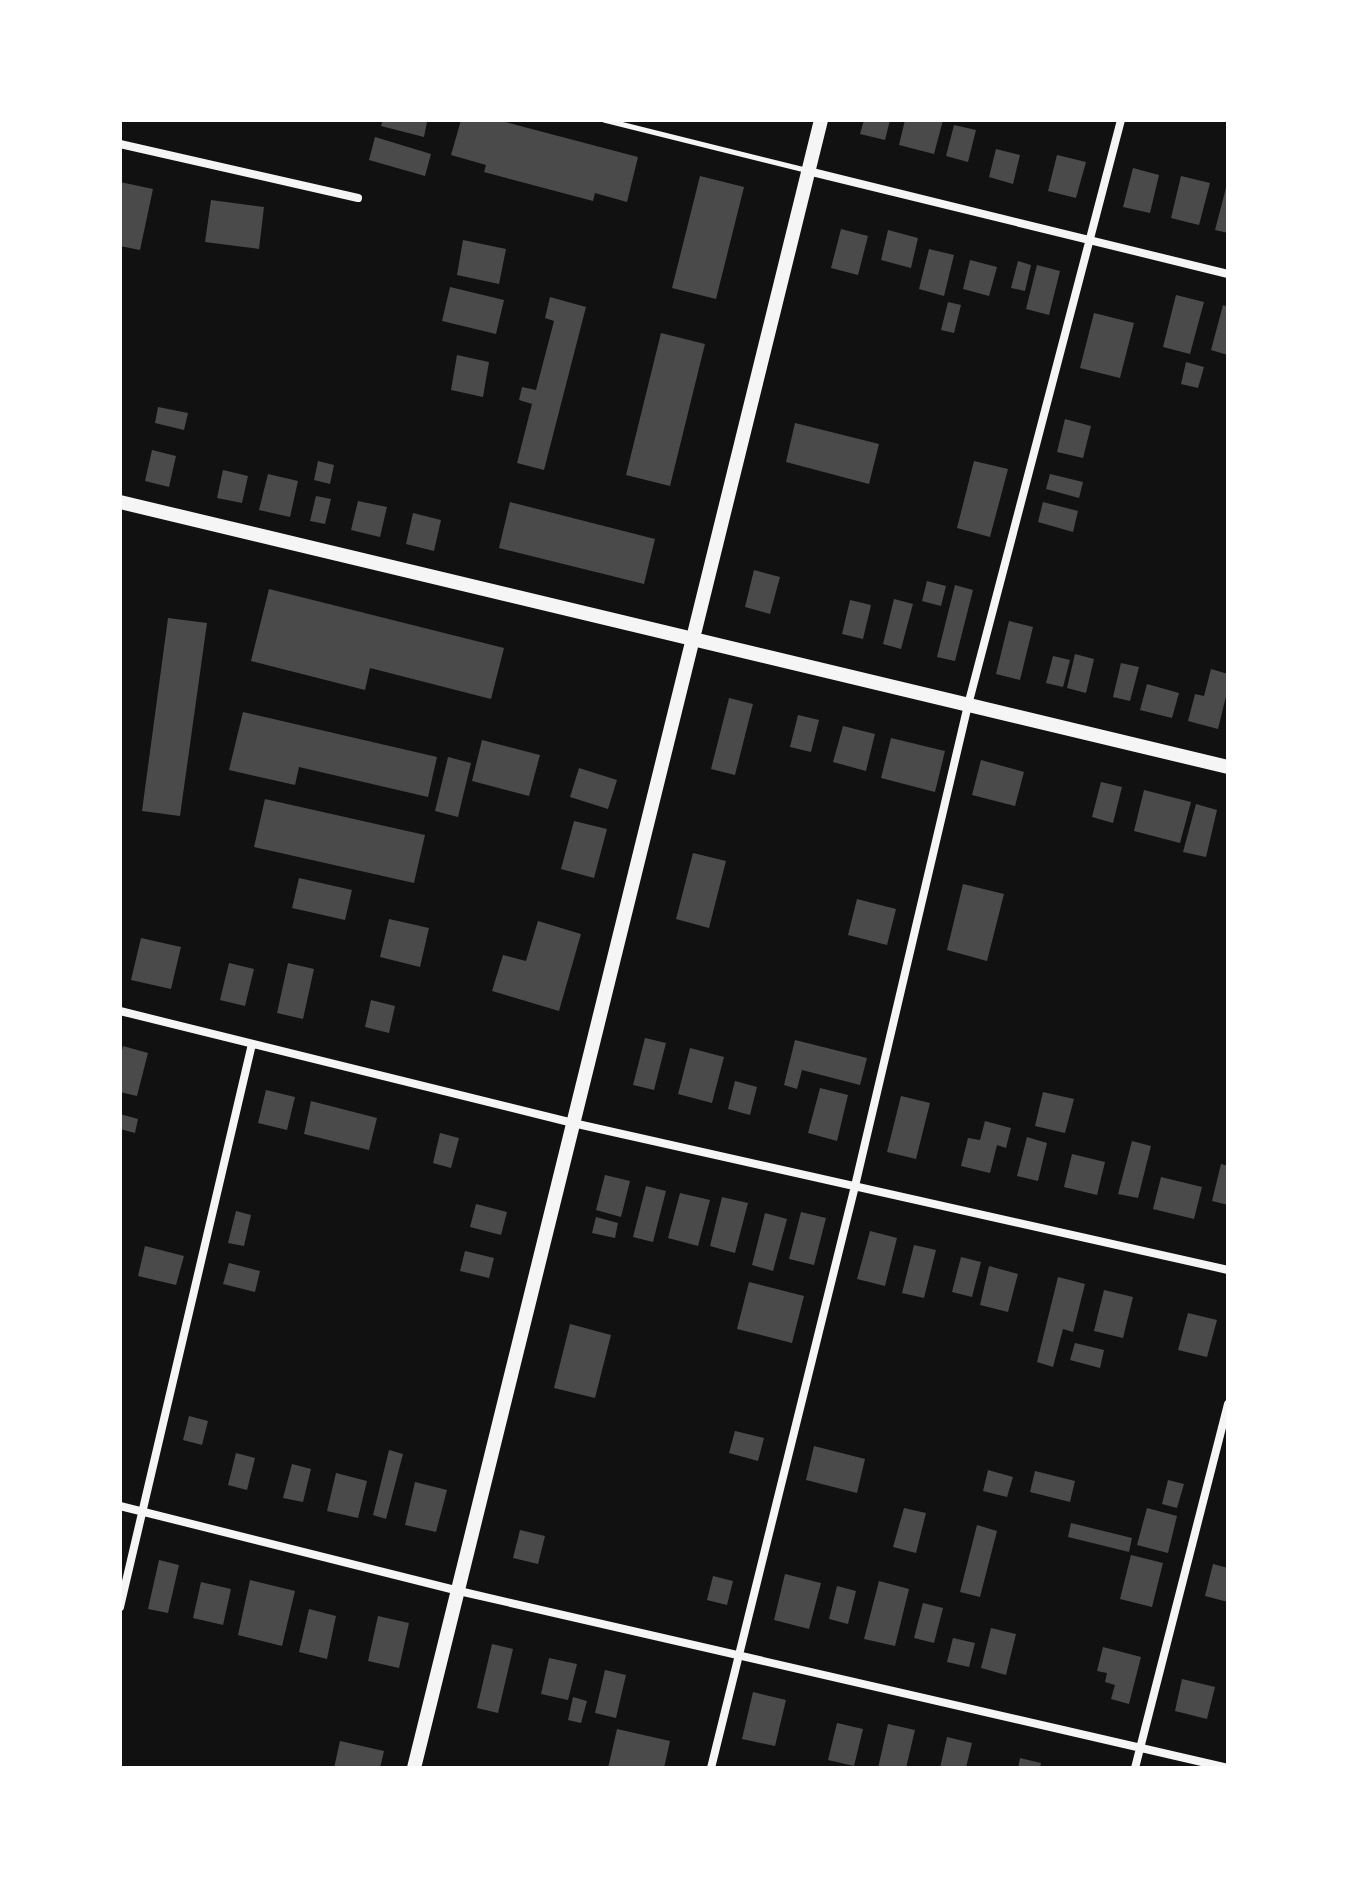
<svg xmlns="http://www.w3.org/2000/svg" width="1348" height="1888" font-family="Raleway,sans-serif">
	<rect width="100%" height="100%" fill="#111"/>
	<path fill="#4a4a4a" d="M 383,120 L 418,120 L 427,122 L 424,137 L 381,126 Z
		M 461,120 L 498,120 L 638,157 L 627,202 L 595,193 L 593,201 L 484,172 L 486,165 L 451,155 Z
		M 864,120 L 890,120 L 885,140 L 860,134 Z
		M 905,120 L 943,120 L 934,154 L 899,145 Z
		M 954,125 L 976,130 L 968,162 L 946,156 Z
		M 375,137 L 431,154 L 425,176 L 369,160 Z
		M 996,149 L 1020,155 L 1013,184 L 989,177 Z
		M 1057,155 L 1086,162 L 1076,198 L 1048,191 Z
		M 1133,168 L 1159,175 L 1150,213 L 1123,207 Z
		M 700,176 L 744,187 L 716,299 L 672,288 Z
		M 1181,176 L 1210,183 L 1199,225 L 1171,218 Z
		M 120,182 L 153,189 L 140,250 L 120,246 Z
		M 1227,184 L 1228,184 L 1228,233 L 1215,230 Z
		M 211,200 L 264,207 L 259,249 L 205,242 Z
		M 841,229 L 868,236 L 858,275 L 831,268 Z
		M 888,230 L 918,238 L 911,268 L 881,260 Z
		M 463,240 L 506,249 L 499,284 L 457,275 Z
		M 929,249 L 954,255 L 944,296 L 919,289 Z
		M 970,260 L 997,267 L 989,296 L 963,289 Z
		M 1018,261 L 1031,265 L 1025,291 L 1011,288 Z
		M 1037,265 L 1060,271 L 1049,315 L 1026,309 Z
		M 450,287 L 504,300 L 496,334 L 442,321 Z
		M 1176,295 L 1204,302 L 1190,354 L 1163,347 Z
		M 550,297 L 586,307 L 544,470 L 517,463 L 532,404 L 519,400 L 522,387 L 536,390 L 554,321 L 545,318 Z
		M 948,302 L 961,305 L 954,333 L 941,330 Z
		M 1223,305 L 1228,307 L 1228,355 L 1211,350 Z
		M 1094,313 L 1134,323 L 1120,378 L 1080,368 Z
		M 661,333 L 705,344 L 670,486 L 626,475 Z
		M 457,355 L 489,362 L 483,397 L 451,390 Z
		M 1186,362 L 1204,367 L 1198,388 L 1181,384 Z
		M 158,407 L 188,413 L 184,430 L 155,423 Z
		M 1065,419 L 1091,426 L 1083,458 L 1057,452 Z
		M 795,423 L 879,444 L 869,484 L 786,462 Z
		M 152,450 L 176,456 L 169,487 L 145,481 Z
		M 318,461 L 334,465 L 330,484 L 314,480 Z
		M 974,461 L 1008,469 L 990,537 L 957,528 Z
		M 223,470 L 248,476 L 242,503 L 217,498 Z
		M 268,474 L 298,481 L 290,517 L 259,510 Z
		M 1050,474 L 1083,482 L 1079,498 L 1046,489 Z
		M 316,496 L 331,499 L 325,524 L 310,521 Z
		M 358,501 L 387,507 L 380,537 L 351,530 Z
		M 510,502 L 655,539 L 644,584 L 499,548 Z
		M 1043,502 L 1078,511 L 1073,532 L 1038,522 Z
		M 413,513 L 441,520 L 434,551 L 406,544 Z
		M 754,570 L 780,577 L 770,614 L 745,607 Z
		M 927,581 L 946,586 L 941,606 L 922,601 Z
		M 955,585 L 973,590 L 955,661 L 937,657 Z
		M 269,589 L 504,648 L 491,699 L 370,668 L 365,690 L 251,661 Z
		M 894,599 L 913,604 L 901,649 L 883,644 Z
		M 850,600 L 871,605 L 863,639 L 842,634 Z
		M 168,618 L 207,623 L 180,816 L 142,811 Z
		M 1009,621 L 1033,627 L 1020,680 L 996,674 Z
		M 1075,654 L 1094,659 L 1086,693 L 1067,688 Z
		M 1053,656 L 1070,660 L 1063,687 L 1046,683 Z
		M 1121,663 L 1139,667 L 1130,701 L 1113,697 Z
		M 1211,669 L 1228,674 L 1228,688 L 1218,729 L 1188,721 L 1195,694 L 1204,696 Z
		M 1147,684 L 1179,693 L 1172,718 L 1140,710 Z
		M 729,698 L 753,704 L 735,775 L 711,769 Z
		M 243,712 L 437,757 L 428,797 L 299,767 L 295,785 L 229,770 Z
		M 798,715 L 819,720 L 811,752 L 790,747 Z
		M 843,726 L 875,734 L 866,771 L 833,762 Z
		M 891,738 L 945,751 L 935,792 L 881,778 Z
		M 482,740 L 540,755 L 529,796 L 472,781 Z
		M 448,757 L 471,763 L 458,817 L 435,811 Z
		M 981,760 L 1024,772 L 1015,806 L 972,795 Z
		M 579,768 L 617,780 L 608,809 L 570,797 Z
		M 1101,782 L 1122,787 L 1113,823 L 1092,817 Z
		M 1144,790 L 1191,802 L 1180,843 L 1134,831 Z
		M 265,799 L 425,835 L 414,883 L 254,847 Z
		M 1196,804 L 1217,810 L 1206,857 L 1183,852 Z
		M 574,821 L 607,829 L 594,878 L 561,869 Z
		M 693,853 L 726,861 L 709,928 L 676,919 Z
		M 299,878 L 352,890 L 345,920 L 292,908 Z
		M 963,884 L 1004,894 L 987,961 L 947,950 Z
		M 857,899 L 896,909 L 887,945 L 848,935 Z
		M 389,919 L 429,928 L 420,967 L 380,957 Z
		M 538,921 L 581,934 L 559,1011 L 492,991 L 503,955 L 526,961 Z
		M 141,938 L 181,947 L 171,989 L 131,980 Z
		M 229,963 L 254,969 L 245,1006 L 220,1000 Z
		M 288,963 L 314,969 L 303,1019 L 277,1013 Z
		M 371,1000 L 395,1006 L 389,1033 L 365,1027 Z
		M 645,1038 L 666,1043 L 654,1090 L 633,1085 Z
		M 795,1040 L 867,1058 L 860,1085 L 802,1070 L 797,1089 L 784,1085 Z
		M 123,1046 L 148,1053 L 137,1096 L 120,1092 L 120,1060 Z
		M 690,1048 L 724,1057 L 712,1103 L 678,1094 Z
		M 735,1081 L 757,1087 L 750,1115 L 728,1109 Z
		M 820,1088 L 848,1095 L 837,1141 L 808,1133 Z
		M 266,1090 L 295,1097 L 287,1130 L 258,1123 Z
		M 1043,1092 L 1074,1099 L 1065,1133 L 1035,1126 Z
		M 901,1096 L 930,1103 L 916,1159 L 887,1152 Z
		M 311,1101 L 377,1118 L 369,1150 L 304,1134 Z
		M 120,1114 L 138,1119 L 135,1133 L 120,1129 Z
		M 985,1121 L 1011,1128 L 1006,1148 L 997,1145 L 990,1173 L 961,1166 L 968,1138 L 980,1140 Z
		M 440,1133 L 459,1138 L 451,1168 L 433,1163 Z
		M 1027,1137 L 1047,1143 L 1038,1181 L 1017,1176 Z
		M 1132,1141 L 1151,1146 L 1138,1198 L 1118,1194 Z
		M 1072,1154 L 1105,1162 L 1097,1195 L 1064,1187 Z
		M 1221,1164 L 1228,1166 L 1228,1205 L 1212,1201 Z
		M 605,1175 L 630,1181 L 621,1217 L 596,1210 Z
		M 1161,1177 L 1202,1187 L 1194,1219 L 1153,1209 Z
		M 646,1186 L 666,1191 L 653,1242 L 633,1237 Z
		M 680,1193 L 710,1200 L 698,1246 L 668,1238 Z
		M 722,1197 L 748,1203 L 735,1253 L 710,1246 Z
		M 476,1204 L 507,1212 L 501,1235 L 470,1227 Z
		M 236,1211 L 251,1215 L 244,1246 L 228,1243 Z
		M 801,1212 L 826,1218 L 814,1265 L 789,1259 Z
		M 765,1213 L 787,1219 L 773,1271 L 752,1265 Z
		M 596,1217 L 618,1223 L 615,1238 L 592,1233 Z
		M 870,1231 L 897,1238 L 885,1286 L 857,1279 Z
		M 914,1245 L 936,1250 L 924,1298 L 902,1293 Z
		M 145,1246 L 184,1256 L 176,1285 L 138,1276 Z
		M 465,1251 L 494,1258 L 489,1278 L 460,1271 Z
		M 961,1257 L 981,1262 L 972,1297 L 952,1292 Z
		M 229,1263 L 260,1271 L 255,1292 L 223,1284 Z
		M 989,1266 L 1018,1274 L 1008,1312 L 980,1305 Z
		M 1058,1277 L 1085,1284 L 1073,1332 L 1063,1329 L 1053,1367 L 1037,1362 Z
		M 749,1282 L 804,1296 L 792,1343 L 737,1329 Z
		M 1104,1290 L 1133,1297 L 1123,1338 L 1094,1331 Z
		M 1188,1313 L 1217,1320 L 1207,1357 L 1178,1350 Z
		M 570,1324 L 611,1335 L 595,1398 L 554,1388 Z
		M 1075,1343 L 1104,1350 L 1100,1368 L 1070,1360 Z
		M 189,1416 L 208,1421 L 202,1445 L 183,1440 Z
		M 735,1431 L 764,1438 L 758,1461 L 729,1453 Z
		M 814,1446 L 865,1459 L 857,1493 L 806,1480 Z
		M 389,1450 L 403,1454 L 386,1519 L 373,1515 Z
		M 236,1453 L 255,1458 L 247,1490 L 228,1485 Z
		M 292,1464 L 311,1469 L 303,1502 L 283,1498 Z
		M 988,1470 L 1013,1477 L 1007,1497 L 983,1491 Z
		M 1035,1471 L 1075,1481 L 1070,1502 L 1030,1492 Z
		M 336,1473 L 367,1481 L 358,1518 L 327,1511 Z
		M 1168,1480 L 1184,1484 L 1177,1508 L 1162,1504 Z
		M 415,1482 L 447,1490 L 436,1532 L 405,1525 Z
		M 904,1508 L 926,1513 L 916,1553 L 893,1547 Z
		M 1147,1508 L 1177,1516 L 1168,1553 L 1137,1545 Z
		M 1071,1523 L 1132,1538 L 1129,1552 L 1068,1537 Z
		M 977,1525 L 997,1531 L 980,1597 L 960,1592 Z
		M 520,1530 L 545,1536 L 538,1564 L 513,1558 Z
		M 1131,1555 L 1163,1563 L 1152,1607 L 1120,1599 Z
		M 159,1560 L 179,1565 L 168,1613 L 148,1609 Z
		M 1213,1564 L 1228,1568 L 1228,1602 L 1205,1596 Z
		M 785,1574 L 821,1583 L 809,1629 L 774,1620 Z
		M 713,1576 L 733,1581 L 727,1605 L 707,1600 Z
		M 250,1580 L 295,1591 L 282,1646 L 238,1635 Z
		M 879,1581 L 909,1589 L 895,1646 L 864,1639 Z
		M 201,1582 L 231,1589 L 223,1625 L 193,1618 Z
		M 837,1586 L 856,1591 L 848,1624 L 829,1619 Z
		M 923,1603 L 943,1608 L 934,1643 L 914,1638 Z
		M 309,1609 L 336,1616 L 327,1659 L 299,1652 Z
		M 378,1616 L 409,1623 L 399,1668 L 368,1661 Z
		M 991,1628 L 1016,1634 L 1006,1675 L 981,1668 Z
		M 953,1638 L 975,1643 L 969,1667 L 947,1662 Z
		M 492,1644 L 513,1649 L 498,1713 L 477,1708 Z
		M 1103,1647 L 1141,1657 L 1129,1704 L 1111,1699 L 1115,1685 L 1105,1682 L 1107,1673 L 1097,1671 Z
		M 549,1658 L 577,1664 L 568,1700 L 541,1694 Z
		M 605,1670 L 626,1675 L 616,1718 L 595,1713 Z
		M 1182,1679 L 1215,1687 L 1207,1719 L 1175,1711 Z
		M 753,1692 L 786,1700 L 775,1746 L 742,1739 Z
		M 573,1697 L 587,1701 L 581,1723 L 568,1720 Z
		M 837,1723 L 863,1729 L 854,1766 L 828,1760 Z
		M 888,1724 L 915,1730 L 906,1768 L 878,1768 Z
		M 617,1729 L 670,1741 L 664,1768 L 608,1768 Z
		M 947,1737 L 972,1743 L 966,1768 L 940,1768 Z
		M 340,1741 L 384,1751 L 380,1768 L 334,1768 Z
		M 1020,1758 L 1041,1763 L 1040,1768 L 1018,1768 Z"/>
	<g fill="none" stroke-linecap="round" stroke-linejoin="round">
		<path stroke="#f5f5f5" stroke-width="5" d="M 604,120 L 805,170"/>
		<path stroke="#f5f5f5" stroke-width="8" d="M 120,144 L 358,198
			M 808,171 L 1228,274
			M 120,1011 L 573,1123 L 1228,1270
			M 120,1506 L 459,1591 L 1228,1768
			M 120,1607 L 252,1044
			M 711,1768 L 855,1186 L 968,705 L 1121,120
			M 1135,1768 L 1228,1404"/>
		<path stroke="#f5f5f5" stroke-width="14" d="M 120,502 L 1228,767
			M 414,1768 L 821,120"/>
	</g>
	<rect width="1348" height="1888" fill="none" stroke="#ffffff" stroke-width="244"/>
</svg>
